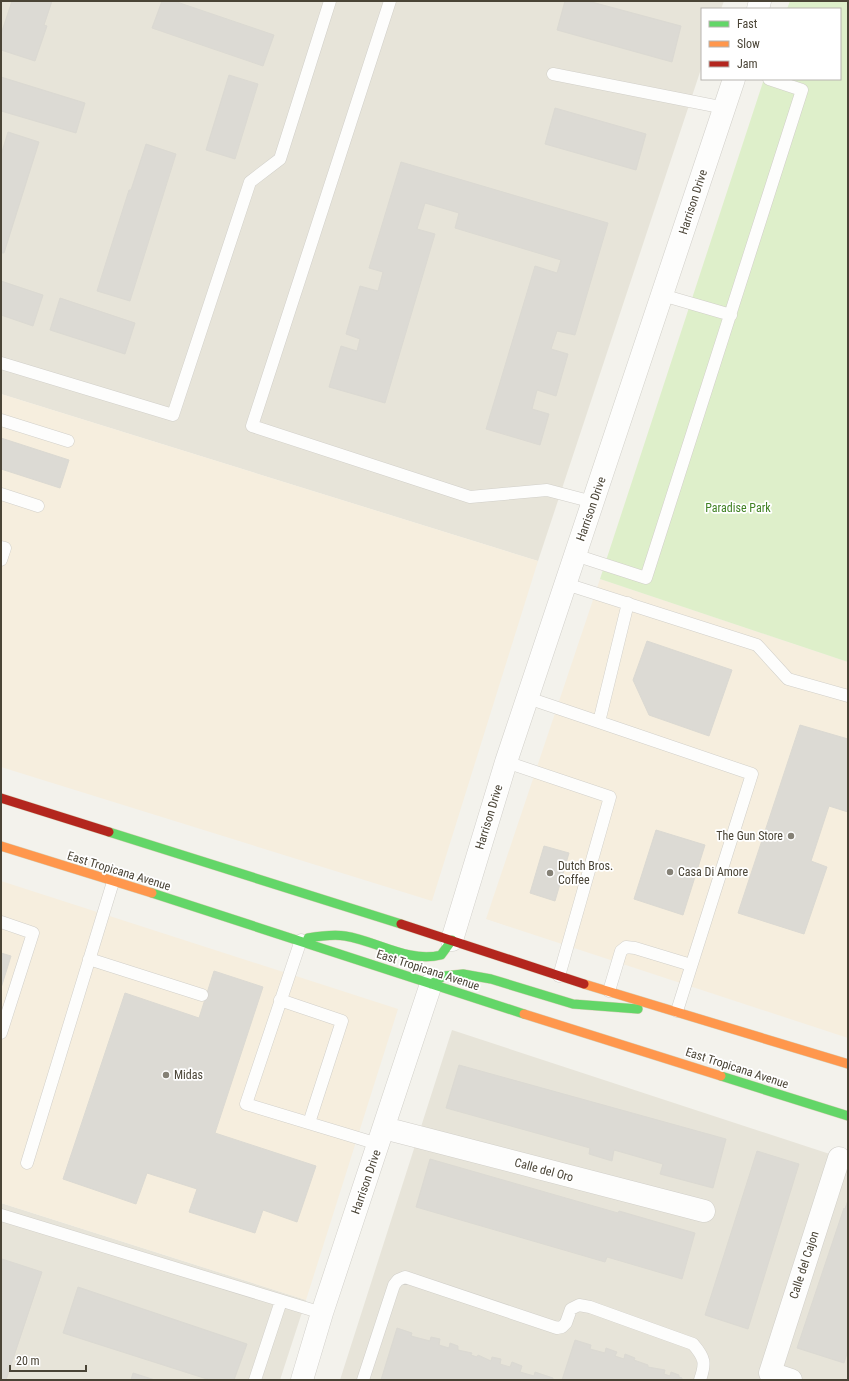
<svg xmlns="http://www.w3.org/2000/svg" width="849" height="1381" font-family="'Roboto Condensed',sans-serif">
	<rect width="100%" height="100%" fill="#f3f2ec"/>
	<path fill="#e7e4d9" d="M 1,1 L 724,1 L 721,9 L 702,9 L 702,66 L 538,561 L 1,394 Z
		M 452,1030 L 848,1160 L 848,1380 L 340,1380 Z
		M 1,1203 L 306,1300 L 280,1380 L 1,1380 Z"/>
	<path fill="#f6eede" d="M 1,394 L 538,561 L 432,901 L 1,767 Z
		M 600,579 L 848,662 L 848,1038 L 486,919 Z
		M 1,881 L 398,1009 L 306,1300 L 1,1203 Z"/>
	<path fill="#deefca" d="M 790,1 L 848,1 L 848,662 L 600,579 L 764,79 L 840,79 L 840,9 L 787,9 Z"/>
	<path fill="#dcdad4" stroke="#dbd9d2" d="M 12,1 L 52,1 L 44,25 L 47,26 L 35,61 L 1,50 L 1,34 Z
		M 162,1 L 174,1 L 274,35 L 263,66 L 152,28 Z
		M 565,1 L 588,1 L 681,26 L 672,62 L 557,30 Z
		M 229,75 L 258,84 L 235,159 L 206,150 Z
		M 1,77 L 85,103 L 76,133 L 1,111 Z
		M 555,108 L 646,134 L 636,170 L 545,144 Z
		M 8,132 L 39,142 L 4,253 L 1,253 L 1,155 Z
		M 146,144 L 176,154 L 130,301 L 97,291 L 129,190 L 131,190 Z
		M 401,162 L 608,223 L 575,335 L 557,331 L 551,349 L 568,354 L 556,396 L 537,390 L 532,409 L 549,414 L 540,445 L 486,429 L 535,266 L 557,273 L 561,260 L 455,228 L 459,213 L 425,203 L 417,229 L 435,234 L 385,403 L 329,387 L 341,346 L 357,351 L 360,339 L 346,334 L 360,286 L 378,291 L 383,272 L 369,268 Z
		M 1,281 L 43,295 L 33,326 L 1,315 Z
		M 60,298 L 135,323 L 125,354 L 50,330 Z
		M 1,438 L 69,460 L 60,488 L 1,469 Z
		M 647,641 L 732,670 L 709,736 L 649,715 L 633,680 Z
		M 800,725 L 848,739 L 848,812 L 829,806 L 811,861 L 827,867 L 804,934 L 738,913 Z
		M 656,830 L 705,845 L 683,915 L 634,899 Z
		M 544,846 L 569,853 L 555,901 L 530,893 Z
		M 1,953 L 11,956 L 1,988 Z
		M 214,971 L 263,987 L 215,1133 L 316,1166 L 297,1222 L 263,1210 L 255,1233 L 189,1212 L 197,1189 L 147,1173 L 136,1204 L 63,1179 L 125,993 L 199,1018 Z
		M 459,1065 L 726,1139 L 713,1188 L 660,1174 L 663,1164 L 614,1150 L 612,1161 L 589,1154 L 590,1148 L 446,1108 Z
		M 757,1151 L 799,1164 L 748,1329 L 705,1315 Z
		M 430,1159 L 618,1213 L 619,1211 L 695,1233 L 682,1279 L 607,1257 L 605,1262 L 416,1207 Z
		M 848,1200 L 848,1350 L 844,1363 L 797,1348 L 844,1208 L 845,1209 Z
		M 2,1259 L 42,1272 L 6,1380 L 1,1380 Z
		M 78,1287 L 247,1344 L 234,1380 L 210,1380 L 63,1333 Z
		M 397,1328 L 412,1333 L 411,1336 L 430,1341 L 431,1337 L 440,1339 L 439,1345 L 449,1348 L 450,1343 L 458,1346 L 458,1350 L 472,1353 L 471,1355 L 477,1357 L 478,1355 L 491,1361 L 492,1357 L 501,1359 L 500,1364 L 510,1367 L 512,1362 L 522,1366 L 520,1372 L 534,1376 L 535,1372 L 553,1378 L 553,1380 L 381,1380 Z
		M 575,1340 L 591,1345 L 590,1349 L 605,1353 L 606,1348 L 617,1352 L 615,1356 L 624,1359 L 625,1354 L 635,1358 L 634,1360 L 648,1365 L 648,1367 L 665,1370 L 664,1374 L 670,1376 L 671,1372 L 679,1375 L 679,1377 L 682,1378 L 682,1380 L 562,1380 Z
		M 133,1373 L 155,1380 L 131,1380 Z"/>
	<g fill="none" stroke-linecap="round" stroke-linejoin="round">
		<defs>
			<path id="lane" d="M 390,1 L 252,426 L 470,497 L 547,490 L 593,502
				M 553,74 L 725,108
				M 662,295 L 731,315
				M 1,363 L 173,415 L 250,182 L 280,159 L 330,1
				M 1,420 L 68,441
				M 1,494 L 38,506
				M 1,547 L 5,548 L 1,560
				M 575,555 L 646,578 L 802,90 L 769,79
				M 566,584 L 757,645 L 788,679 L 848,696
				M 628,603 L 599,722 L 752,774 L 677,1011
				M 528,698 L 599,722
				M 506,762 L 610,797 L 559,976
				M 1,922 L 33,933 L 1,1033
				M 301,940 L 246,1104 L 378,1144
				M 89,959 L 202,995
				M 609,991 L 621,951 L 626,947 L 635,948 L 691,965
				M 280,1000 L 342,1021 L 309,1123
				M 27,1163 L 113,882
				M 1,1215 L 322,1313
				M 255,1380 L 281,1301
				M 363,1380 L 394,1285 L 398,1280 L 405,1277 L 557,1328 L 562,1327 L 566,1323 L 571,1309 L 579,1305 L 590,1307 L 693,1344 C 705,1358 706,1363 700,1380"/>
			<path id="street" d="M 758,9 L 760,1
				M 452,940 L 506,762 L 734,79
				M 384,1128 L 704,1211
				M 302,1380 L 322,1313 L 431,984
				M 791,1380 L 770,1373 L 839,1158"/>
			<path id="fast" d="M 109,832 L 401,924
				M 152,893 L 524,1014
				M 308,938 C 320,936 333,934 345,936 C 377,941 408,963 441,955 L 452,940
				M 431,984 L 444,976 L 463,974 L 491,979 L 573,1004 L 638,1009
				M 721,1076 L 848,1116"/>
			<path id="slow" d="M 1,846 L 152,893
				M 584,984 L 848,1064
				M 524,1014 L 721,1076"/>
			<path id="jam" d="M 1,798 L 109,832
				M 401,924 L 584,984"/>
		</defs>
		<use href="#lane" stroke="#d1cfc9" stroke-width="13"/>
		<use href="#street" stroke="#d1cfc9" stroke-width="23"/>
		<use href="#fast" stroke="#d7d0b8" stroke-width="10"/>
		<use href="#slow" stroke="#d7d0b8" stroke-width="10"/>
		<use href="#jam" stroke="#d7d0b8" stroke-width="10"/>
		<use href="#lane" stroke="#fdfdfc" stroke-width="12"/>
		<use href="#street" stroke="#fdfdfc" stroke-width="22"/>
		<use href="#fast" stroke="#63d668" stroke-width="9"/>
		<use href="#slow" stroke="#ff974d" stroke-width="9"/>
		<use href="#jam" stroke="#b3261e" stroke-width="9"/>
	</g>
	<g fill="#858176" stroke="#fff" stroke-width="1.5">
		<circle cx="791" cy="836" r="4"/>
		<circle cx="670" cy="872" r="4"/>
		<circle cx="550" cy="873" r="4"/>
		<circle cx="166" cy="1075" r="4"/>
	</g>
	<g text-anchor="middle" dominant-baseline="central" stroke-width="3.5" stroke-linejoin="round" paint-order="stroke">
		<g font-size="12" fill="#4a4436" stroke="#fff">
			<text transform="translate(693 202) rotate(-72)">Harrison Drive</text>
			<text transform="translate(591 509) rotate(-71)">Harrison Drive</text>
			<text transform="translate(489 817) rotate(-73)">Harrison Drive</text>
			<text transform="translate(119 871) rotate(17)">East Tropicana Avenue</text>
			<text transform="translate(428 970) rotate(18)">East Tropicana Avenue</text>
			<text transform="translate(737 1068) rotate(18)">East Tropicana Avenue</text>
			<text transform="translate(544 1170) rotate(15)">Calle del Oro</text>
			<text transform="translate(366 1182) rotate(-71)">Harrison Drive</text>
			<text transform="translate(804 1265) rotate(-72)">Calle del Cajon</text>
		</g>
		<g font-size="12" fill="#418224" stroke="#fff">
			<text x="738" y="508">Paradise Park</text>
		</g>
		<g font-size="12" fill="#4a4436" stroke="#fff" text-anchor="start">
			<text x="783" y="836" text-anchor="end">The Gun Store</text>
			<text x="558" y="866">Dutch Bros.<tspan x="558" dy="14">Coffee</tspan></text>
			<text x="678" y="872">Casa Di Amore</text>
			<text x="174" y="1075">Midas</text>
		</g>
	</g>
	<rect width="849" height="1381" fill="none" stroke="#4a4436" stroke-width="4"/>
	<rect x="701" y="8" width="140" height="72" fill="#ffffff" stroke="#b7b4af"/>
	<rect x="709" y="21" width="20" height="6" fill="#63d668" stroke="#b7b4af"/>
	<text x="737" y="28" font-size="12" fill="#4a4436">Fast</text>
	<rect x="709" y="41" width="20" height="6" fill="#ff974d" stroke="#b7b4af"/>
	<text x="737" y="48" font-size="12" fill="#4a4436">Slow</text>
	<rect x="709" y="61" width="20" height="6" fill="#b3261e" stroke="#b7b4af"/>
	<text x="737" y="68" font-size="12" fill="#4a4436">Jam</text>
	<path d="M10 1365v6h76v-6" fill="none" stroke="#4a4436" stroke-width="2"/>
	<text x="16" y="1365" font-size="12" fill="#4a4436" stroke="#ffffff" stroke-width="3" paint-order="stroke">20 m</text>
</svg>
